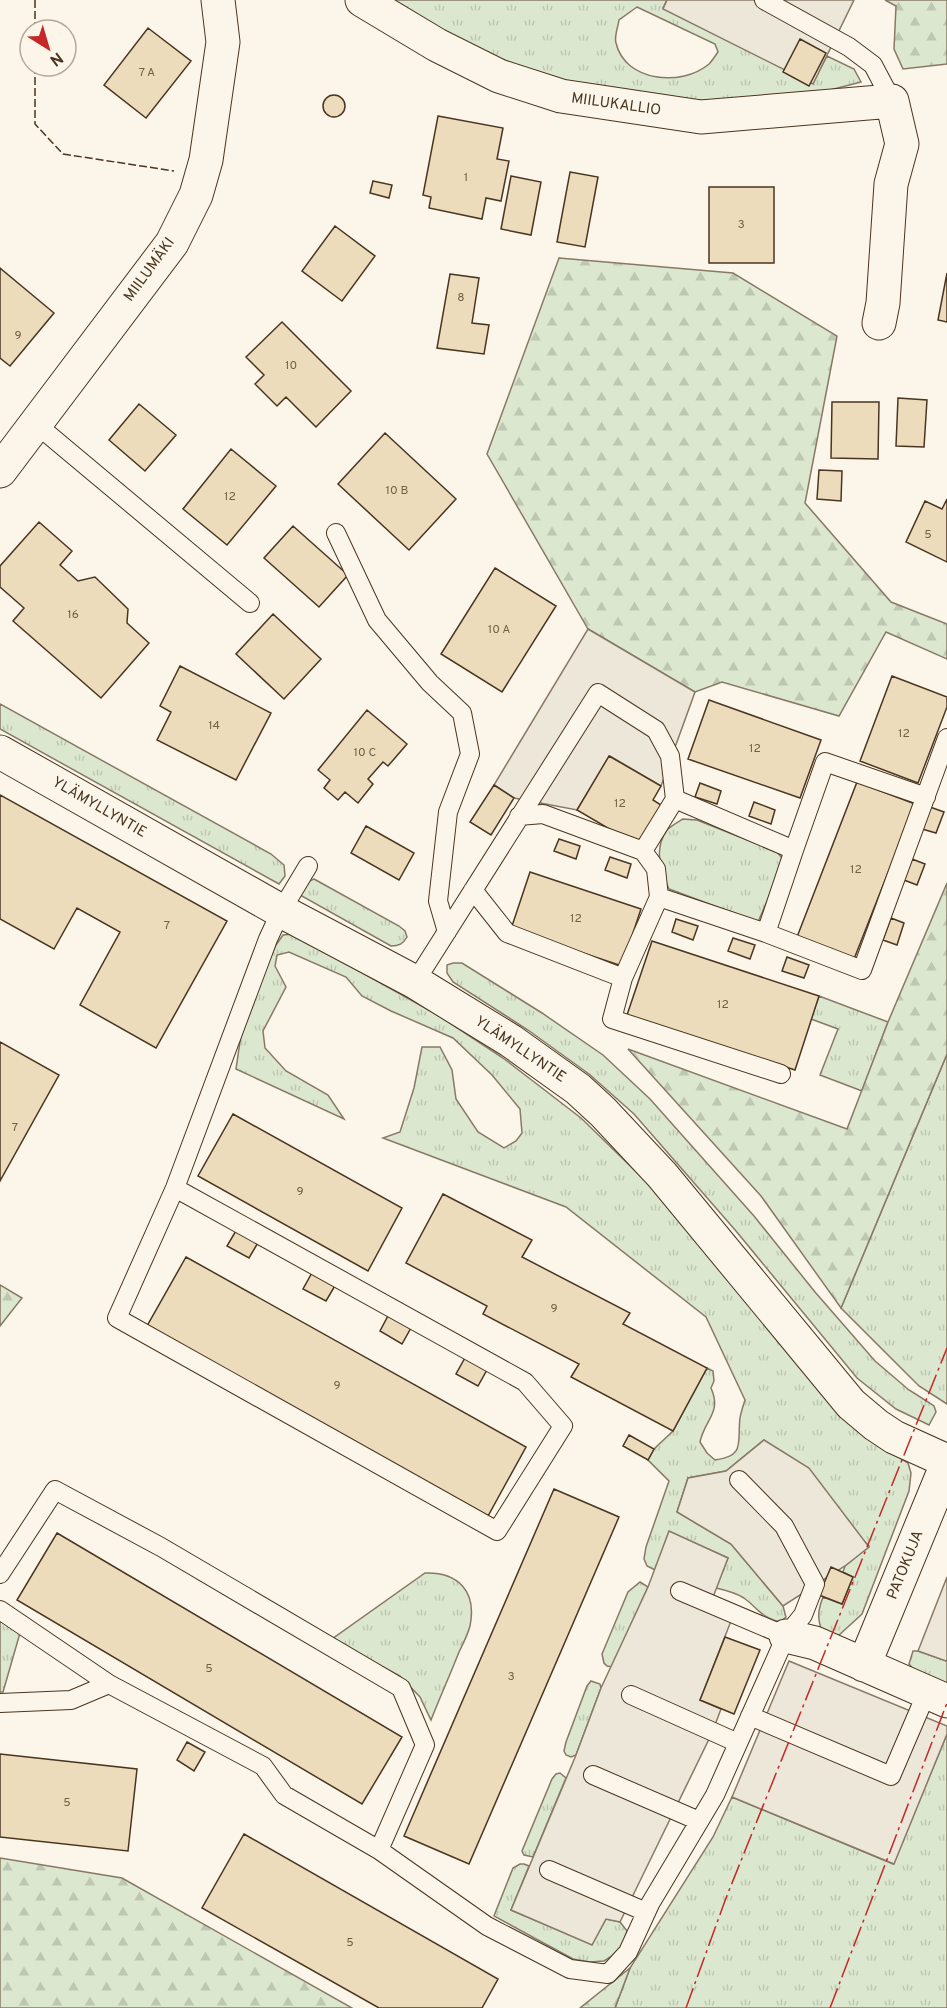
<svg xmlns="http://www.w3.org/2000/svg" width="947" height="2008" font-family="Overpass,sans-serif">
	<defs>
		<pattern id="grass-tufts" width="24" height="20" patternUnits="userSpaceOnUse" patternTransform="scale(1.5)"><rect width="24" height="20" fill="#dce7d0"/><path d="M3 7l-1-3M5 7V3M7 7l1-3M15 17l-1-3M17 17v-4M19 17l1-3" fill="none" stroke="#bec7b2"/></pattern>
		<pattern id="forest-firs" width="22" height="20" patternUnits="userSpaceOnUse" patternTransform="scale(1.5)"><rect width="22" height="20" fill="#dce7d0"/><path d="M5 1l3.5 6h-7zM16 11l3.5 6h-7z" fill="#bec7b2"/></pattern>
	</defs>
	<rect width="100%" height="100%" fill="#fbf6e9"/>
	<path fill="url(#grass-tufts)" stroke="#887966" stroke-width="1.5" fill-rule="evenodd" d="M 386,0 L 667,0 L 663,8 L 813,83 L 827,56 L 854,69 L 861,82 L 795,99 L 728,103 L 641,95 L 561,81 L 469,47 ZM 637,7 L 715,44 L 718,52 C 715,56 712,61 709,64 C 682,87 625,82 616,43 C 614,37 618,27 619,20 Z
		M 0,704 L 271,854 L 284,865 L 285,876 L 279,884 L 0,729 Z
		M 683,819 L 697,820 L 777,852 L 782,858 L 782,867 L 758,922 L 669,889 C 660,871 654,848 667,830 C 671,826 678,822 683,819 Z
		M 314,879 L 399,926 L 405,931 L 407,937 C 403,944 399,946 391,946 L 300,895 L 307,882 Z
		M 293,934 L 436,1014 L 503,1058 L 581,1118 L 657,1192 L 882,1446 L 908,1463 L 911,1473 L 909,1491 L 862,1614 L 838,1636 L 822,1631 C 817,1618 818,1610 823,1597 L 842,1604 L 853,1577 L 843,1572 L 845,1566 L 869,1546 L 764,1440 L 726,1471 L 688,1478 L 677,1512 L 731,1544 L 783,1606 L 786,1617 L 780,1622 C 759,1616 759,1609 744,1598 C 736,1593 725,1590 716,1588 L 728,1558 L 669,1532 L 655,1570 L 647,1566 L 644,1559 L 646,1547 L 669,1481 L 648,1460 L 654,1449 L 673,1431 L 707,1368 L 713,1371 L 714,1381 L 711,1388 C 722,1413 705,1419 700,1442 L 707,1453 L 715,1460 C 746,1456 737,1442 740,1418 C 741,1412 743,1406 745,1400 L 706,1317 L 566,1207 L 383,1138 L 400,1132 L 414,1088 L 422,1047 L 440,1047 L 452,1070 L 456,1099 L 478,1132 L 504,1148 L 516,1141 L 522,1133 L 520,1109 L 492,1075 L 453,1038 L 391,1011 L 362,996 L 346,977 L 289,952 L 277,955 L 275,966 L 286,987 L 263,1031 L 265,1048 L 286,1071 L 328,1095 L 344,1119 L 236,1069 L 243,1021 L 276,945 L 283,935 Z
		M 453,963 L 462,963 L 542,1013 L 603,1055 L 650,1099 L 754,1216 L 815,1292 L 875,1361 L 909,1390 L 928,1402 L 934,1406 L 936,1412 L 929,1425 L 896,1409 L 857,1378 L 736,1231 L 634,1114 L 589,1074 L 528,1030 L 453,982 L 447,973 L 447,965 Z
		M 819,996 L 888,1022 L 862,1091 L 820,1075 L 838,1029 L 811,1019 Z
		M 947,1054 L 947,1404 L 919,1386 L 841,1308 Z
		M 425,1573 C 458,1572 477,1591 470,1626 C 468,1634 463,1644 459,1652 C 450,1675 440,1697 431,1720 L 420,1697 L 400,1676 L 332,1639 Z
		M 640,1582 L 648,1587 L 612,1667 L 607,1666 L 604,1663 L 602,1654 L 628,1592 Z
		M 0,1621 L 20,1633 L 3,1692 L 0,1692 Z
		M 913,1651 L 918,1651 L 946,1661 L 947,1660 L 947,1686 L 916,1672 L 909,1664 Z
		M 591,1681 L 600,1684 L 601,1688 L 576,1755 L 571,1757 L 566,1755 L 564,1751 L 566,1742 L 587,1686 Z
		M 947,1734 L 947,2008 L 615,2008 L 630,1968 L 713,1837 L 732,1797 L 893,1864 Z
		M 560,1773 L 566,1778 L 533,1857 L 524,1855 L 522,1851 L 552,1779 L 556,1774 Z
		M 520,1864 L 524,1864 L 529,1866 L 511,1910 L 592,1944 L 606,1919 L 620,1922 L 627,1931 L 622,1946 L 612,1956 L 604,1961 L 590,1962 L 573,1959 L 494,1916 L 513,1868 Z"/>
	<path fill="url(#forest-firs)" stroke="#887966" stroke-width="1.5" d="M 885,0 L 947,0 L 947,64 L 903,69 L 894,49 L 896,6 Z
		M 559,258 L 733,273 L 837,336 L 805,503 L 891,602 L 947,624 L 947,659 L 886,632 L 839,716 L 722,682 L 695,692 L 588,629 L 487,454 Z
		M 947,883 L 947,1054 L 841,1308 L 761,1196 L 628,1049 L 847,1129 L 888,1022 Z
		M 0,1285 L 22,1298 L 0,1326 Z
		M 0,1858 L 122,1878 L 352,2008 L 0,2008 Z
		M 630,1968 L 615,2008 L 580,2008 Z"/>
	<path fill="#ede7d9" stroke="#887966" stroke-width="1.5" d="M 667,0 L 854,0 L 813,84 L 663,9 Z
		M 588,629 L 695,692 L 661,786 L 610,756 L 577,810 L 514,798 L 494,785 Z
		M 764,1440 L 809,1468 L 869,1547 L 845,1566 L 783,1606 L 731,1544 L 677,1512 L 688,1478 L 726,1471 Z
		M 669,1531 L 728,1558 L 710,1605 L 733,1616 L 700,1700 L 721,1709 L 712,1733 L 620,1922 L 606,1919 L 592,1945 L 511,1910 L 576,1755 L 601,1688 L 648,1587 Z
		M 947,1577 L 947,1660 L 946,1661 L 918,1651 Z
		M 789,1661 L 947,1726 L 947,1734 L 894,1864 L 732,1797 Z"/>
	<path fill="#ecdcbc" stroke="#4a3520" stroke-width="1.5" d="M 148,28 L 191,61 L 146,118 L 104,85 Z
		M 800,39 L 826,53 L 809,86 L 783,72 Z
		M323 106a11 11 0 1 1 22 0a11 11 0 1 1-22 0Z
		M 438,116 L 503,128 L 497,159 L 509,161 L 501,201 L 486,198 L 482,219 L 429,208 L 431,197 L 423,195 Z
		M 570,172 L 598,177 L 585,247 L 557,242 Z
		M 511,176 L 541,182 L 531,235 L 501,229 Z
		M 373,181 L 392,185 L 389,198 L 370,193 Z
		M 709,187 L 774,187 L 774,263 L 709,263 Z
		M 335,226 L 375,256 L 342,301 L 302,271 Z
		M 0,268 L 54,313 L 10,366 L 0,358 Z
		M 947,273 L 947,322 L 938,320 Z
		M 450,274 L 479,278 L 472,323 L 489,325 L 484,354 L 437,348 Z
		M 282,322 L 351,391 L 316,427 L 286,397 L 277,406 L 255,384 L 264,375 L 246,357 Z
		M 898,398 L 927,400 L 924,447 L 896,446 Z
		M 832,402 L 879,402 L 878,459 L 831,458 Z
		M 139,404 L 176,435 L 145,471 L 109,440 Z
		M 385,433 L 456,499 L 409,550 L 338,484 Z
		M 231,449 L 276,486 L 227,545 L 183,509 Z
		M 819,470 L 842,471 L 841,501 L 817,499 Z
		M 947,499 L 947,562 L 906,542 L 925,501 L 942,509 Z
		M 39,522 L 72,551 L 60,565 L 78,581 L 95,577 L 128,609 L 127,623 L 149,643 L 101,698 L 13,621 L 24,608 L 0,587 L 0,566 Z
		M 293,526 L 348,575 L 319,607 L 264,558 Z
		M 495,568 L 556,606 L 502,692 L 441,654 Z
		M 273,614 L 321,659 L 284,699 L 236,654 Z
		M 180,666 L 271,713 L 236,780 L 157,740 L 171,712 L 160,706 Z
		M 892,676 L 947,697 L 947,707 L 918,783 L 860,761 Z
		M 709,700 L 821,740 L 800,798 L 688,759 Z
		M 367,710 L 407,744 L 388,766 L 383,762 L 368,779 L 373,784 L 358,803 L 345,792 L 338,800 L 324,788 L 330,780 L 318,770 Z
		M 609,756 L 661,786 L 653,800 L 664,807 L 640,847 L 577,810 Z
		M 857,782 L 915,804 L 854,959 L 797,937 Z
		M 700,783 L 721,791 L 717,804 L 695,797 Z
		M 494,785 L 514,798 L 491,835 L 470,822 Z
		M 0,795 L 227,921 L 156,1048 L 80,1005 L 120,932 L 77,908 L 54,949 L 0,919 Z
		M 754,802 L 775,810 L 771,824 L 749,816 Z
		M 930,807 L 944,812 L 936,833 L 922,829 Z
		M 366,826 L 414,853 L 399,880 L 351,853 Z
		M 559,839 L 580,846 L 576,859 L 554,851 Z
		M 610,857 L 631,864 L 627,878 L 605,870 Z
		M 912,859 L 925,864 L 917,885 L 904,880 Z
		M 530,872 L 641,909 L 622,966 L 511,929 Z
		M 891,918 L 904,923 L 897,945 L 883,940 Z
		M 676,919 L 698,926 L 693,940 L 672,932 Z
		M 733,938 L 755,945 L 750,959 L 728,951 Z
		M 652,941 L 819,996 L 795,1070 L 627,1015 Z
		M 787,957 L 809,965 L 804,978 L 782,971 Z
		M 0,1042 L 59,1075 L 0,1181 Z
		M 233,1114 L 402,1208 L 368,1271 L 198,1176 Z
		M 443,1194 L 532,1240 L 522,1257 L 630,1313 L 623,1324 L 707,1368 L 673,1431 L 571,1377 L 579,1364 L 483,1314 L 487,1306 L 406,1263 Z
		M 237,1229 L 259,1241 L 249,1258 L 227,1246 Z
		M 186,1257 L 526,1447 L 488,1516 L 147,1326 Z
		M 313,1271 L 336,1284 L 326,1301 L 303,1289 Z
		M 389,1314 L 412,1326 L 402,1344 L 380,1331 Z
		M 466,1356 L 488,1368 L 478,1386 L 456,1374 Z
		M 629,1435 L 654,1449 L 648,1460 L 623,1446 Z
		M 554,1489 L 619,1517 L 469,1864 L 404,1836 Z
		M 57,1533 L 402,1737 L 362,1804 L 17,1600 Z
		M 831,1567 L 853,1577 L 842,1604 L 819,1595 Z
		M 725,1637 L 760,1650 L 734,1714 L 700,1700 Z
		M 187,1742 L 205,1752 L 194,1771 L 177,1760 Z
		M 0,1754 L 137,1769 L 128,1851 L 0,1837 Z
		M 244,1834 L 498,1979 L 482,2008 L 379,2008 L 202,1908 Z"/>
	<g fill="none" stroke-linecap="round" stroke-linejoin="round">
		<defs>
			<path id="service" d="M 764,0 L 849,47 L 873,65 L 892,101
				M 36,424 L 250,603
				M 336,533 L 377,620 L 430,683 L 462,713 L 470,754 L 448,812 L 438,901 L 447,932
				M 519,816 L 543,814 L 643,851 L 675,799
				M 473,890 L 507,933 L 623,978 L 612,1019 L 781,1074
				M 659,897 L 766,933 L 794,850
				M 766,933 L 862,970 L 947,738
				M 623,978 L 659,897 L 656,869 L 643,851
				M 415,982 L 598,693 L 656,730 L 670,756 L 675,799 L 794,850 L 825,762 L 926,797
				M 175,1188 L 525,1382 L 563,1426 L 497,1531 L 117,1318 L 175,1188 L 268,939 L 281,911 L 308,866
				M 0,1574 L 55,1490 L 161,1547 L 401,1688 L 425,1745 L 379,1850
				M 680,1591 L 786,1636
				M 0,1610 L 109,1684 L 263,1766 L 284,1795 L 379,1850 L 487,1926 L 570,1969 L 608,1974 L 628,1952 L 650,1904 L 715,1795 L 786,1636 L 803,1615 L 815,1584 L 784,1526 L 739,1480
				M 631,1695 L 738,1743
				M 0,1703 L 71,1700 L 109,1684
				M 750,1716 L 891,1776 L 927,1692
				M 593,1775 L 699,1821
				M 549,1870 L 646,1912"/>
			<path id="minor" d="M 362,0 L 437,45 L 499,76 L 561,96 L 701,117 L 892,101 L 902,144 L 891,184 L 883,303 L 879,323
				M 0,471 L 172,243 L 196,195 L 206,160 L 223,42 L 218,0
				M 0,752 L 281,911 L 415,982 L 511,1041 L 578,1089 L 603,1112 L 662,1175 L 851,1404 L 876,1425 L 894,1437 L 947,1461
				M 786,1636 L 815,1643 L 947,1701
				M 864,1665 L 947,1464"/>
		</defs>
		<use href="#service" stroke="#4a3520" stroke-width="20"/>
		<use href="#minor" stroke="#4a3520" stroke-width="35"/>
		<use href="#service" stroke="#fbf6e9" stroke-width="18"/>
		<use href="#minor" stroke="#fbf6e9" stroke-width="33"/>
		<path stroke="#4a3520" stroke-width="1.5" stroke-dasharray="8 3" stroke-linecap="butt" d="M 35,0 L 35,30
			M 35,66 L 35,124 L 63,154 L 174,171"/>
		<path stroke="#c62828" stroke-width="1.5" stroke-dasharray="21 4.5 3 4.5" stroke-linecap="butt" d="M 686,2008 L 726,1898 L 947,1348
			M 830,2008 L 947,1703"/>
	</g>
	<g text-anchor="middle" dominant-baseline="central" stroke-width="4.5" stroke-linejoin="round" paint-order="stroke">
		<g font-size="12" fill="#725f47">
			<text x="147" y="73">7 A</text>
			<text x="466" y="178">1</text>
			<text x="741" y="225">3</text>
			<text x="461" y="298">8</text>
			<text x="18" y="336">9</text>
			<text x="291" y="366">10</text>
			<text x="397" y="491">10 B</text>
			<text x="230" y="497">12</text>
			<text x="928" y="535">5</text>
			<text x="73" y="615">16</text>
			<text x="499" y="630">10 A</text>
			<text x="214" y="726">14</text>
			<text x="904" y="734">12</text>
			<text x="755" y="749">12</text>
			<text x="365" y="753">10 C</text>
			<text x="620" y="804">12</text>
			<text x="856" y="870">12</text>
			<text x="576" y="919">12</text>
			<text x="167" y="926">7</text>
			<text x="723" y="1005">12</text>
			<text x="15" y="1128">7</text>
			<text x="300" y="1192">9</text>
			<text x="554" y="1309">9</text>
			<text x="337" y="1386">9</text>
			<text x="209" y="1669">5</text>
			<text x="511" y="1677">3</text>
			<text x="67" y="1803">5</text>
			<text x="350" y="1943">5</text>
		</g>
		<g font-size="15" fill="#4a3520" stroke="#fbf6e9">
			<text transform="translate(616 105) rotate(8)">MIILUKALLIO</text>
			<text transform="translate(150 270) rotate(-54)">MIILUMÄKI</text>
			<text transform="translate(99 808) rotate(30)">YLÄMYLLYNTIE</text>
			<text transform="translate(520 1050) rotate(34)">YLÄMYLLYNTIE</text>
			<text transform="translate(906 1565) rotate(-68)">PATOKUJA</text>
		</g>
	</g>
	<g transform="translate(48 48) rotate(143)"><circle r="28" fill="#fbf6e9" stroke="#b4a999" stroke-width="1.5"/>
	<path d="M0-4.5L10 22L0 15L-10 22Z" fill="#c62828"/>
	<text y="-9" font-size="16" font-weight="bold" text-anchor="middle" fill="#4a3520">N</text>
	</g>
</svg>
